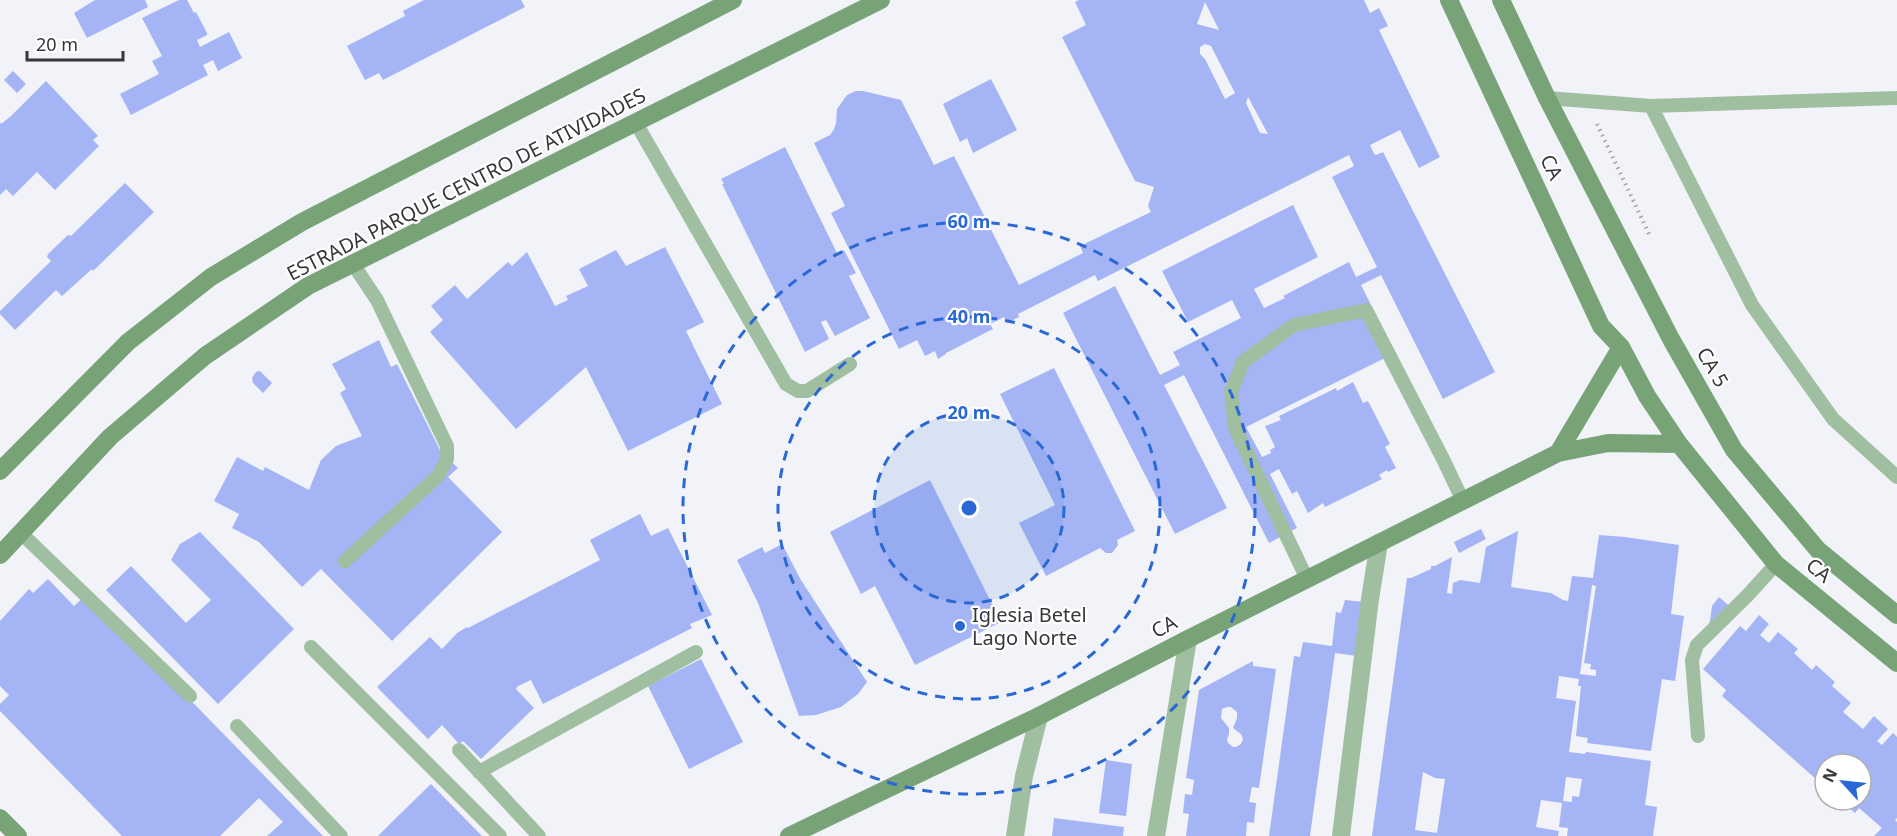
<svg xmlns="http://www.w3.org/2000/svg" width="1897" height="836" font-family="'Noto Sans',sans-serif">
	<rect width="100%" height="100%" fill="#f1f3f8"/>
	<path fill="#a5b4f4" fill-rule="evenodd" d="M 95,0 L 145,0 L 148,7 L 87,38 L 74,13 Z
		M 179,0 L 187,0 L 194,13 L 196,12 L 207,33 L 207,35 L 197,40 L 200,47 L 229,32 L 242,58 L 218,71 L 213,60 L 203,65 L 208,75 L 131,115 L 120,94 L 159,74 L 152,61 L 162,56 L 142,18 Z
		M 424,0 L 521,0 L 525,7 L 383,80 L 379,73 L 365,80 L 347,46 L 405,16 L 403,11 Z
		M 1079,0 L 1364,0 L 1370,13 L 1379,8 L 1388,26 L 1379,30 L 1440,157 L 1419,168 L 1400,130 L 1370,145 L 1374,154 L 1376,155 L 1383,152 L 1495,372 L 1443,399 L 1381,275 L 1361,285 L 1395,353 L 1246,427 L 1262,457 L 1271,453 L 1270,450 L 1275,447 L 1265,426 L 1281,420 L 1279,416 L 1336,388 L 1337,391 L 1353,382 L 1363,403 L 1368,401 L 1390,444 L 1385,447 L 1396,468 L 1388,472 L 1387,470 L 1379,475 L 1382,479 L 1325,507 L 1323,503 L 1308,513 L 1297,491 L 1292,494 L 1279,469 L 1270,474 L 1297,528 L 1269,543 L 1184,375 L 1164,385 L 1227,508 L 1175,534 L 1063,313 L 1115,286 L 1160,375 L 1180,365 L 1173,352 L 1241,318 L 1232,300 L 1188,322 L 1162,271 L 1293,205 L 1318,257 L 1254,289 L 1264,308 L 1285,298 L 1283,296 L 1349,262 L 1356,277 L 1377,267 L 1332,177 L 1354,166 L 1349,155 L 1098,281 L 1095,275 L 1018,314 L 1019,317 L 1007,323 L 1004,317 L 990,324 L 993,329 L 946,353 L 946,354 L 938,359 L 935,351 L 925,356 L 917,340 L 899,349 L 831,213 L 845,206 L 814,143 L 830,135 L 834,129 L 836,123 L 837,109 L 847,95 L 856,91 L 863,91 L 901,100 L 934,165 L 954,156 L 1019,285 L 1083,253 L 1080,246 L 1151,212 L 1148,206 L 1154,187 L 1135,181 L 1062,37 L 1086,25 L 1075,2 ZM 1205,2 L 1219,30 L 1197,24 ZM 1205,44 L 1211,46 L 1235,93 L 1225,99 L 1205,59 L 1200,54 L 1200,47 ZM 1248,97 L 1268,134 L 1260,133 L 1246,103 Z
		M 13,71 L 26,84 L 17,93 L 4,80 Z
		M 991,79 L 1017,130 L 973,153 L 967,138 L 960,142 L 943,104 Z
		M 46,81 L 98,136 L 93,140 L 99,146 L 55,190 L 37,172 L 13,196 L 6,189 L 0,195 L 0,122 L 1,124 L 11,116 Z
		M 785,147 L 837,253 L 844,250 L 856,273 L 849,276 L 870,318 L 835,336 L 826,320 L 821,322 L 829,339 L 805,352 L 722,184 L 724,184 L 721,179 Z
		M 125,183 L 154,212 L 93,271 L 92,269 L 62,296 L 56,290 L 15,330 L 0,314 L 0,311 L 51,261 L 47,257 L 48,254 L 68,235 L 71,236 Z
		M 665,247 L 704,322 L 686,331 L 722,404 L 628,451 L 586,367 L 516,429 L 430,332 L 443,320 L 431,306 L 455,285 L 467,299 L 508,262 L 512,266 L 527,252 L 555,306 L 568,300 L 566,296 L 588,286 L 579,269 L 587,265 L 616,250 L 626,266 Z
		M 379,340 L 391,367 L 397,364 L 441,452 L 458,468 L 448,477 L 502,532 L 392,641 L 321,569 L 302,587 L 259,542 L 232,528 L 239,514 L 214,501 L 237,457 L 263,471 L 265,467 L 309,490 L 321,460 L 336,446 L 362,436 L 340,393 L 346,389 L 332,364 Z
		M 1054,368 L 1135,531 L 1117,540 L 1118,545 L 1112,553 L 1106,553 L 1100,548 L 1046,576 L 1019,523 L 1055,505 L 1000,394 Z
		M 260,371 L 272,383 L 263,393 L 253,383 L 252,378 L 256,372 Z
		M 930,480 L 1001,622 L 915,665 L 875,586 L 861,594 L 830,532 Z
		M 640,514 L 651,536 L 668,528 L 712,615 L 690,624 L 692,628 L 543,704 L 531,680 L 518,686 L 516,689 L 534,708 L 481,759 L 463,741 L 459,744 L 442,725 L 428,739 L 377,687 L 430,637 L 442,649 L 457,633 L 467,627 L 468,628 L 600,560 L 590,540 Z
		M 1481,529 L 1486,539 L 1459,553 L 1454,542 Z
		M 1518,531 L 1511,587 L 1551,593 L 1563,600 L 1568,601 L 1572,576 L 1593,578 L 1599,535 L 1625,537 L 1679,545 L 1671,614 L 1684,616 L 1675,681 L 1662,679 L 1651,751 L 1587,743 L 1588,738 L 1576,736 L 1581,686 L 1578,686 L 1579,679 L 1559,676 L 1556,698 L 1576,701 L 1569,752 L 1585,754 L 1586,752 L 1651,761 L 1645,805 L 1657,807 L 1653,836 L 1567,836 L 1568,828 L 1559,827 L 1562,803 L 1541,800 L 1536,827 L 1559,831 L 1558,836 L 1372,836 L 1407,578 L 1411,578 L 1431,569 L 1431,566 L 1435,566 L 1452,557 L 1447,593 L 1452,594 L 1453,583 L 1460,580 L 1480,583 L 1486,547 ZM 1592,585 L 1596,586 L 1584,663 L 1591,664 L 1590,669 L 1596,670 L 1596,676 L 1580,674 ZM 1423,772 L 1435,778 L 1445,779 L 1437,833 L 1415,830 ZM 1566,777 L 1582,779 L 1579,797 L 1572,796 L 1572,802 L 1563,801 Z
		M 200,532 L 294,629 L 218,704 L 106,590 L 131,566 L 186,623 L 211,600 L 171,560 L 180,544 Z
		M 782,544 L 801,580 L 867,682 L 858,694 L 841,707 L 816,715 L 799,716 L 758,603 L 737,560 L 762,547 L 765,553 Z
		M 48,579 L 74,606 L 87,594 L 323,836 L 267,836 L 283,822 L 259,798 L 220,836 L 122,836 L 0,711 L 0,704 L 9,695 L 0,686 L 0,621 L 29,589 L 33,593 Z
		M 1719,597 L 1734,610 L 1709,627 L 1712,606 Z
		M 1345,600 L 1364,602 L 1357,656 L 1335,653 L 1310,836 L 1269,836 L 1294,656 L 1300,657 L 1303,642 L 1332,646 L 1336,612 L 1341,613 Z
		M 1759,615 L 1769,624 L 1760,635 L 1769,643 L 1778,632 L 1798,649 L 1794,653 L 1812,670 L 1816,665 L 1835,682 L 1832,686 L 1851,703 L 1843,712 L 1863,729 L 1874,716 L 1888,729 L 1877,741 L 1882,745 L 1893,733 L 1897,737 L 1897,818 L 1895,820 L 1897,822 L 1897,836 L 1874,836 L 1882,828 L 1859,808 L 1855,813 L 1840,800 L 1861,800 L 1861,764 L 1825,764 L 1825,787 L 1722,696 L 1726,690 L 1703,669 L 1740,626 L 1746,631 Z
		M 701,659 L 743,742 L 689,769 L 648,686 Z
		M 1253,661 L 1253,666 L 1276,669 L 1259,788 L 1252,787 L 1249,802 L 1256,803 L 1254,823 L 1247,822 L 1246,836 L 1186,836 L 1189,814 L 1183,813 L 1185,794 L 1192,795 L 1194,780 L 1186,778 L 1199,690 ZM 1227,707 L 1231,707 L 1237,712 L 1237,718 L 1233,728 L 1241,734 L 1243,739 L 1241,744 L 1236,747 L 1233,747 L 1228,743 L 1227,739 L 1229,734 L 1229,728 L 1221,718 L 1222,709 Z
		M 1106,760 L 1132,764 L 1126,816 L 1099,813 Z
		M 431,784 L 482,836 L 378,836 L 396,818 Z
		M 1054,818 L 1124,827 L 1123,836 L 1052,836 Z"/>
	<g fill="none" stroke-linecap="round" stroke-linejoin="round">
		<path stroke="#a1a3a7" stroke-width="4" stroke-dasharray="1.5 4.5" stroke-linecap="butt" d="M 1597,124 L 1650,236"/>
		<path stroke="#a0bea0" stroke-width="14" d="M 1547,98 L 1651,106 L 1897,98
			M 1651,106 L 1752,305 L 1833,419 L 1897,477
			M 636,123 L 786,384 L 798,391 L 807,391 L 850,364
			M 21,533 L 190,696
			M 345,561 L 438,476 L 447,459 L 447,446 L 377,300 L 353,264
			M 1307,579 L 1235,428 L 1231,392 L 1243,362 L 1294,325 L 1366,310 L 1443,459 L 1463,501
			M 311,647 L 500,836
			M 237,726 L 341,836
			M 1698,736 L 1692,660 L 1697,645 L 1747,596 L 1776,564
			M 459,750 L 539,836
			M 479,772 L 696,652"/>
		<path stroke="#a0bea0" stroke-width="18" d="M 1015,836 L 1024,776 L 1039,716
			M 1156,836 L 1188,639
			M 1341,836 L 1370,599 L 1379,543"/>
		<path stroke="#77a377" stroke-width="18" d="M 1449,0 L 1601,326 L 1621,347 L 1647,396 L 1679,444 L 1776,564 L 1897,663
			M 1501,0 L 1547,98 L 1671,339 L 1734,450 L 1818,550 L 1897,615
			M 1558,453 L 1621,347
			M 0,471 L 128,342 L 211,277 L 302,222 L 733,0
			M 0,555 L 110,437 L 205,356 L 308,286 L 881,0
			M 0,818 L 18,836
			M 789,836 L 1039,716 L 1188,639 L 1558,453 L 1608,443 L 1679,444"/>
	</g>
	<circle cx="969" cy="508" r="95" fill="#2968d5" fill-opacity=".12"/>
	<g fill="none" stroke="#2968d5" stroke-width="3" stroke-dasharray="10 8">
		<circle cx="969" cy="508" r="95"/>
		<circle cx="969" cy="508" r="191"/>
		<circle cx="969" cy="508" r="286"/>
	</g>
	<circle fill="#2968d5" stroke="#fff" stroke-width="2" cx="960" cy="626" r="6"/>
	<g text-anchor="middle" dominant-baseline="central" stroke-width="4.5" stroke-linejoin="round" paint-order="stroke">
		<g font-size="20" fill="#363739" stroke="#fff">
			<text transform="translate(1552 167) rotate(65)">CA</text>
			<text transform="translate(466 184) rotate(-27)">ESTRADA PARQUE CENTRO DE ATIVIDADES</text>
			<text transform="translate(1713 367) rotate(60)">CA 5</text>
			<text transform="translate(1819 570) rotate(39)">CA</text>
			<text transform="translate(1164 626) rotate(-27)">CA</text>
		</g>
		<g font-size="20" fill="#363739" stroke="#fff" text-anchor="start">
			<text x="972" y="614">Iglesia Betel<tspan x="972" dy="23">Lago Norte</tspan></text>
		</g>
	</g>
	<circle cx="969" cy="508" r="9" fill="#2968d5" stroke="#fff" stroke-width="3"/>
	<g font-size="18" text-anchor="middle" font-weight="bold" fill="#2968d5" stroke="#fff" stroke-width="4.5" stroke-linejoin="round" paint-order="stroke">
		<text x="969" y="228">60 m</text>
		<text x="969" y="323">40 m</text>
		<text x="969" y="419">20 m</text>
	</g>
	<g transform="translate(1843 782) rotate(297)"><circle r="28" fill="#ffffff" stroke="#afafb0" stroke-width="1.5"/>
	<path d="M0-4.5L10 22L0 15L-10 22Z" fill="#2968d5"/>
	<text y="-9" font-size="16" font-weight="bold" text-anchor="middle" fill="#363739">N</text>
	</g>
	<path d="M27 51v9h96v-9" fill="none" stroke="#363739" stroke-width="3"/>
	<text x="36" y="51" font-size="18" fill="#363739" stroke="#ffffff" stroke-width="4.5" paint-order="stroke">20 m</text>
</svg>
